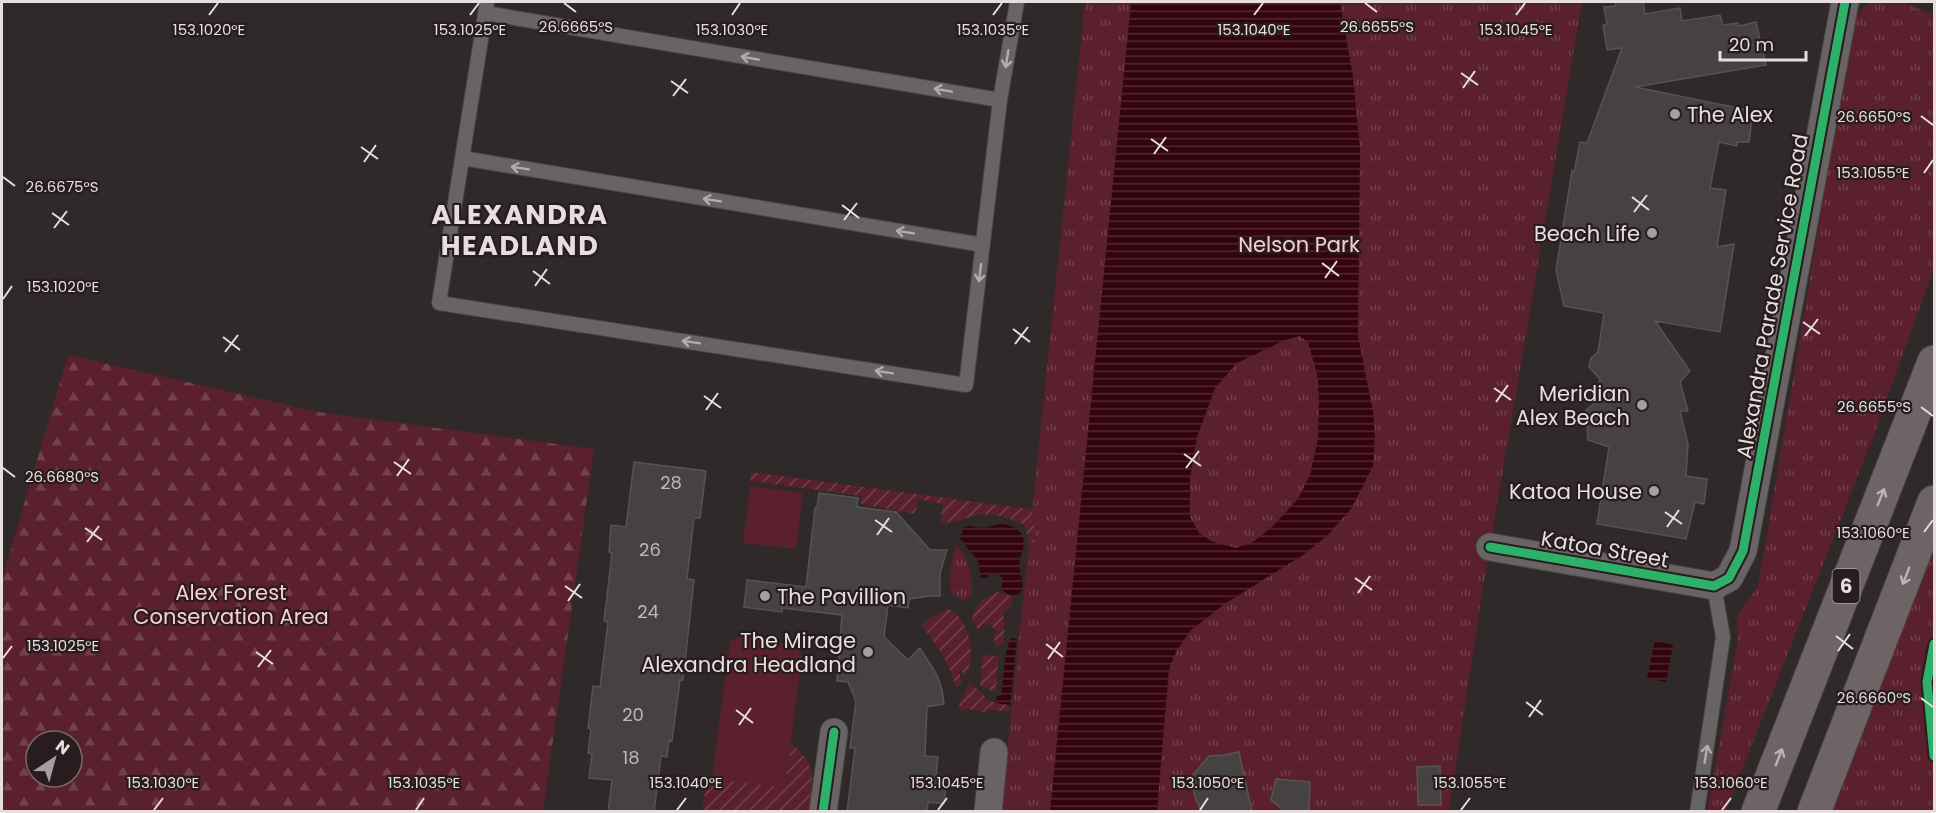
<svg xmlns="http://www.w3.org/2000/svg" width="1936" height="813" font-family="Poppins,sans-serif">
	<defs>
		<pattern id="grass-tufts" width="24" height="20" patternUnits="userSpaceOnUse" patternTransform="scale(1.5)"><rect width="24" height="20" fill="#5b202e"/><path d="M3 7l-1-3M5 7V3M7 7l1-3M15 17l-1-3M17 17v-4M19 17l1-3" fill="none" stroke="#73404c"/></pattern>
		<pattern id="forest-firs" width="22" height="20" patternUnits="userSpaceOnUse" patternTransform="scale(1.5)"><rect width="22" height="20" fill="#5b202e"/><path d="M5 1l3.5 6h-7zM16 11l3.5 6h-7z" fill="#73404c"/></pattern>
		<pattern id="garden-furrows" width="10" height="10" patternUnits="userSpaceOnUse" patternTransform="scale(1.5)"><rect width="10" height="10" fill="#5b202e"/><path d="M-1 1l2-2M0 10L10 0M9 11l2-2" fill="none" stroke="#73404c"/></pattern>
		<pattern id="water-rules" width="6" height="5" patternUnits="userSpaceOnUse" patternTransform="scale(1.5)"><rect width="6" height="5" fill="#330410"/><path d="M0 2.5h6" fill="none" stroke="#512832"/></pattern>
	</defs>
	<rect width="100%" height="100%" fill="#2f2929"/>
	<path fill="url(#grass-tufts)" d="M 1085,2 L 1582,2 L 1482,594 L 1449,811 L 1001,812 Z
		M 1872,2 L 1902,2 L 1934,15 L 1934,268 L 1875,432 L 1726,811 L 1707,812 L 1738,639 L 1737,615 L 1758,587 L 1852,28 C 1856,16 1860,8 1872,2 Z
		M 958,545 C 967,561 975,576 971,595 L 964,601 L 953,595 C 947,579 951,562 956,546 Z
		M 1934,548 L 1934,811 L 1833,811 L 1928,563 Z"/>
	<path fill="url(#forest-firs)" fill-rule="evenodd" d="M 68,355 L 318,412 L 594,449 L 543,811 L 2,811 L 2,579 ZM 36,741 L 72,741 L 72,777 L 36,777 Z"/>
	<path fill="url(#garden-furrows)" d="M 751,472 L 1030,509 L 1034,515 L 1035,543 L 1027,542 L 1027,532 L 1023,524 C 1008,518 993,512 977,515 C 964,518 953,525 940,522 L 943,504 L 918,499 L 915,514 L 861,504 L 862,496 L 750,481 Z
		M 998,592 L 1014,597 L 1009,610 L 1005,610 L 1003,618 L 1005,621 L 1003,645 L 995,646 L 994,633 L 998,631 L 988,624 L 982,625 L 979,629 C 966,623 975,606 984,599 C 988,596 993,594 998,592 Z
		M 948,609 C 966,615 974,647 970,664 C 969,668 966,673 964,677 L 962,671 L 959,672 L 962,683 L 956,688 C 950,663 936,644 921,625 L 931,617 Z
		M 983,655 L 999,656 L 996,691 L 989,690 L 980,685 Z
		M 970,683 L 983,694 L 988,701 L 1010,705 L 1009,712 L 988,709 L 985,712 L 966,709 L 961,711 L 959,704 Z
		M 791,743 C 818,766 813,780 810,811 L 702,812 L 707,777 L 785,787 Z"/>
	<path fill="#5b202e" d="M 750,486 L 803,493 L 796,549 L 743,543 Z
		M 739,636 L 795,644 L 802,654 L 785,788 L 712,778 L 730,642 Z"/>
	<path fill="url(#water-rules)" fill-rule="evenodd" d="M 1131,2 L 1340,2 L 1353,77 L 1360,149 L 1358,337 L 1373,411 L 1375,435 L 1373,466 L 1351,509 L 1327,536 L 1303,555 L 1223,605 L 1190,631 L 1176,652 L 1169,669 L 1157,811 L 1050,811 ZM 1299,336 L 1308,342 L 1317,374 L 1319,402 L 1318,438 L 1310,475 L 1298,499 L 1273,526 L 1253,542 L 1236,548 L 1211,541 L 1199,533 L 1190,517 L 1190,479 L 1197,437 L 1215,388 L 1237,363 L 1283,341 Z
		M 1002,524 C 1016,525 1027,534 1023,549 C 1022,554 1020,558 1019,563 C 1019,573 1030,595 1013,595 C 1008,595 1004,592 1001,588 L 1003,579 L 998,574 L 991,573 L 986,578 L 981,578 L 978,561 L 960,539 L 964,527 L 969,526 L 982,528 Z
		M 1011,638 L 1017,639 L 1010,705 L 996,703 L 997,696 L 1001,696 C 1004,677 1003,655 1011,638 Z
		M 1655,641 L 1673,645 L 1666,682 L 1647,678 Z"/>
	<path fill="#464242" stroke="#585353" stroke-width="1.5" d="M 1615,2 L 1643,2 L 1645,14 L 1680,8 L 1682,21 L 1720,15 L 1723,25 L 1738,23 L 1740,26 L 1756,22 L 1766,65 L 1635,87 L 1753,111 L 1749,142 L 1737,142 L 1737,146 L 1719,142 L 1710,188 L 1726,190 L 1717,247 L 1734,244 L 1720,332 L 1655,321 L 1690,371 L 1680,382 L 1688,411 L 1680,411 L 1688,444 L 1686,476 L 1707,479 L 1704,504 L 1695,502 L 1686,539 L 1597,524 L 1609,447 L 1588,440 L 1586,410 L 1597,401 L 1600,379 L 1589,367 L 1591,358 L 1598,352 L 1604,313 L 1564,306 L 1556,270 L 1572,171 L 1574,172 L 1580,142 L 1587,143 L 1622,48 L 1607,50 L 1603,25 L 1607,24 L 1604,7 L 1616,6 Z
		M 634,462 L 706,471 L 700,518 L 694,518 L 687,579 L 694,580 L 683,680 L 680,680 L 672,741 L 669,740 L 667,757 L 661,756 L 654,812 L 608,812 L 612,780 L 589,778 L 592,754 L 588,753 L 591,729 L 588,728 L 593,686 L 600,687 L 608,622 L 604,621 L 612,553 L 609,552 L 611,525 L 626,527 Z
		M 819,493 L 858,498 L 857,507 L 896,512 L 930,550 L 947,550 L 940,573 L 940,596 L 930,596 L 909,599 L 908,608 L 888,605 L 884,637 L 908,660 L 920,648 L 937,675 L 942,690 L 944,704 L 927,707 L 925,756 L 938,757 L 936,775 L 947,777 L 944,804 L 928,802 L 927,812 L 847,812 L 855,748 L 850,748 L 856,701 L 848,682 L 837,681 L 842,615 L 782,608 L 782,612 L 744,607 L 747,580 L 806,587 L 815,508 L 817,508 Z
		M 1239,752 L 1252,812 L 1202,812 L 1194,795 L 1195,783 L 1193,775 L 1209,756 L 1224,755 Z
		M 1440,766 L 1441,805 L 1418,805 L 1417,767 Z
		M 1276,779 L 1310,782 L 1309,812 L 1286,812 L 1271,800 Z"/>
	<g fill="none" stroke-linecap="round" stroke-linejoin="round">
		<defs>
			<path id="service" d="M 487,2 L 439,303 L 966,385 L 1000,100 L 1017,2
				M 485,13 L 1000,100
				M 462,158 L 983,245
				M 1697,812 L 1723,637 L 1714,586"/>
			<path id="minor" d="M 1490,547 L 1714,586 L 1729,578 L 1743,551 L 1845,2
				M 823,812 L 834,732
				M 988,812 L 994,752"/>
			<path id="primary" d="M 1758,812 L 1934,362
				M 1814,812 L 1934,502"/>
		</defs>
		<use href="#service" stroke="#484444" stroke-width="16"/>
		<use href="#minor" stroke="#484444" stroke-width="29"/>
		<use href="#primary" stroke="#484444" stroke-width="35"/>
		<use href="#service" stroke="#686364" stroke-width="14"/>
		<use href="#minor" stroke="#686364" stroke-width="27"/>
		<use href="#primary" stroke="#6f6465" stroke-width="33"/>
		<defs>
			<path id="cycleway" d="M 1490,547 L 1714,586 L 1729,578 L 1743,551 L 1845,2
				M 1934,644 L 1927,682 L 1934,756
				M 823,812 L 834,732"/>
		</defs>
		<use href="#cycleway" stroke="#281c1e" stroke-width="13"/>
		<use href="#cycleway" stroke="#2db169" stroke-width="9"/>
	</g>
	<defs><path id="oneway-shaft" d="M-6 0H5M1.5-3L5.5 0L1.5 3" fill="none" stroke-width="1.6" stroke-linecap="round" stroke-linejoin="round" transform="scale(1.5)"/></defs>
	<g stroke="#b4adae">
		<use href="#oneway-shaft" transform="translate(750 58) rotate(-170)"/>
		<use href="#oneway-shaft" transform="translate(1007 59) rotate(99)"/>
		<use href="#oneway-shaft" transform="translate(943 90) rotate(-170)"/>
		<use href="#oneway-shaft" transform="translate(520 168) rotate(-171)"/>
		<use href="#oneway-shaft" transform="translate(712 200) rotate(-171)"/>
		<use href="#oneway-shaft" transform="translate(905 232) rotate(-171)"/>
		<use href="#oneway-shaft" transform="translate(980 273) rotate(97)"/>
		<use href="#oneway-shaft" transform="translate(691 342) rotate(-171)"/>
		<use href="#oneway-shaft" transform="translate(884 372) rotate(-171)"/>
		<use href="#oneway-shaft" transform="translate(1706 754) rotate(-81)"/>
	</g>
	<g stroke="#bcb3b4">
		<use href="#oneway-shaft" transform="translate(1881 497) rotate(-68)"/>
		<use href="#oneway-shaft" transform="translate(1906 576) rotate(111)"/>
		<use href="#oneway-shaft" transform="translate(1779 757) rotate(-69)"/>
	</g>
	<path fill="none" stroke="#e6dedf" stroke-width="2" d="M 564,3 L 576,12M 1365,3 L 1377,12M 209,15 L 218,3M 470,15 L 479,3M 732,15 L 740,3M 993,15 L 1002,3M 1254,15 L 1263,3M 1516,15 L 1525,3M 1461,73 L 1478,85M 671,81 L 688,93M 1463,88 L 1475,71M 673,96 L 686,79M 1921,116 L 1933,125M 1151,139 L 1168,151M 361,147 L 378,159M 1154,154 L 1166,137M 364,162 L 376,145M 1924,173 L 1933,160M 3,177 L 15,186M 1632,197 L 1649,210M 842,205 L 859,218M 1634,212 L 1647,195M 52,213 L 69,225M 844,220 L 857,203M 54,228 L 67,211M 1322,263 L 1339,276M 533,271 L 550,284M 1325,278 L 1337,261M 535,286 L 547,269M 3,299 L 12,286M 1803,322 L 1820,334M 1013,329 L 1030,342M 1805,336 L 1818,319M 223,337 L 240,350M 1015,344 L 1028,327M 225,352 L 238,335M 1494,388 L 1511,400M 704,396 L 721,408M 1496,402 L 1508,385M 1921,407 L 1933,416M 706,410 L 718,393M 1184,454 L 1201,466M 394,462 L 411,474M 3,468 L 15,477M 1186,468 L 1199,451M 397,476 L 409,459M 1665,512 L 1682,524M 875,520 L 892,532M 1667,527 L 1679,510M 85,528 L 102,540M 1924,532 L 1933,520M 877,535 L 889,518M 87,542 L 99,526M 1355,578 L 1372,590M 565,586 L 582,598M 1358,593 L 1370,576M 568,601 L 580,584M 1836,636 L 1853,649M 1046,644 L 1063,657M 1838,651 L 1850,634M 256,652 L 273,664M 3,658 L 12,646M 1048,659 L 1060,642M 258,667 L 271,650M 1921,698 L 1933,707M 1526,702 L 1543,715M 736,710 L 753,723M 1529,717 L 1541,700M 739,725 L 751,708M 154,810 L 163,798M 416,810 L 424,798M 677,810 L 686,798M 938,810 L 947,798M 1200,810 L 1208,798M 1461,810 L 1470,798M 1722,810 L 1731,798"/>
	<g fill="#a69f9f" stroke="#281c1e" stroke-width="2">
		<circle cx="1675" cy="114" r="6"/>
		<circle cx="1652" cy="233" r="6"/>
		<circle cx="1642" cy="405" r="6"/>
		<circle cx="1654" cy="491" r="6"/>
		<circle cx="765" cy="596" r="6"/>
		<circle cx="868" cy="652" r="6"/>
	</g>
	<g text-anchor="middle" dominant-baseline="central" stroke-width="4.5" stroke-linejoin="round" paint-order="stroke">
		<g font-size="18" fill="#beb7b8">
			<text x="671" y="482">28</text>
			<text x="650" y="549">26</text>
			<text x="648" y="611">24</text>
			<text x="633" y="714">20</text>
			<text x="631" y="757">18</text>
		</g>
		<rect fill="#281c1e" stroke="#ada4a5" stroke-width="1.5" x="1832.5" y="569" width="27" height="34" rx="4.5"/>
		<g font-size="20" font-weight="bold" fill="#e6dedf">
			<text x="1846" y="586">6</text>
		</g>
		<g font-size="21" fill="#e6dedf" stroke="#281c1e" text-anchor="end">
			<text x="1687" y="114" text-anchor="start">The Alex</text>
			<text x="1640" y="233">Beach Life</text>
			<text x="1630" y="393">Meridian<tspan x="1630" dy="24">Alex Beach</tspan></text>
			<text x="1642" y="491">Katoa House</text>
			<text x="777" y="596" text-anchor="start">The Pavillion</text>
			<text x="856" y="640">The Mirage<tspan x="856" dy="24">Alexandra Headland</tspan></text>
		</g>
		<g font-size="21" fill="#fbccd2" stroke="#281c1e">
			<text x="1299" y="244">Nelson Park</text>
			<text x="231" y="592">Alex Forest<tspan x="231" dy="24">Conservation Area</tspan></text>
		</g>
		<g font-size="21" fill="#e6dedf" stroke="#281c1e">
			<text transform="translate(1772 296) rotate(-80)">Alexandra Parade Service Road</text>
			<text transform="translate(1605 549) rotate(10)">Katoa Street</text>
		</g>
		<g font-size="27" font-weight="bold" letter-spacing="1.5" fill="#e6dedf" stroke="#281c1e">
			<text x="520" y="214">ALEXANDRA<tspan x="520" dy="31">HEADLAND</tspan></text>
		</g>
	</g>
	<g font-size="15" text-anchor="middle" fill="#e6dedf" stroke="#281c1e" stroke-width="4.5" stroke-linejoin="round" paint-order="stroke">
		<text x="1377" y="32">26.6655°S</text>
		<text x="576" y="32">26.6665°S</text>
		<text x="209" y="35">153.1020°E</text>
		<text x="470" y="35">153.1025°E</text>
		<text x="732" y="35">153.1030°E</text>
		<text x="993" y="35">153.1035°E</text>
		<text x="1254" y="35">153.1040°E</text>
		<text x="1516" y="35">153.1045°E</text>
		<text x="1874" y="122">26.6650°S</text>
		<text x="1873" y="178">153.1055°E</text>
		<text x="62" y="192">26.6675°S</text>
		<text x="63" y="292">153.1020°E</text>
		<text x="1874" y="412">26.6655°S</text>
		<text x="62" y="482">26.6680°S</text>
		<text x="1873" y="538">153.1060°E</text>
		<text x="63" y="651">153.1025°E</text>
		<text x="1874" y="703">26.6660°S</text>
		<text x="163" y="788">153.1030°E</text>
		<text x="424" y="788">153.1035°E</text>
		<text x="686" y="788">153.1040°E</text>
		<text x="947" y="788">153.1045°E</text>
		<text x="1208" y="788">153.1050°E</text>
		<text x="1470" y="788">153.1055°E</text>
		<text x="1731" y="788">153.1060°E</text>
	</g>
	<rect width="1936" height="813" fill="none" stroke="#e6dedf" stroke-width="6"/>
	<g transform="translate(54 759) rotate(36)"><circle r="28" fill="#281c1e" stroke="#746a6b" stroke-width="1.5"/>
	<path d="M0-4.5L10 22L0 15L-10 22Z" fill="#a69f9f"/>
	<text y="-9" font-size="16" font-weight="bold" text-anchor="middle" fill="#e6dedf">N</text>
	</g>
	<path d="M1720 51v9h86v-9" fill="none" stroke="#e6dedf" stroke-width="3"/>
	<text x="1729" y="51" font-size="18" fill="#e6dedf" stroke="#281c1e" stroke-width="4.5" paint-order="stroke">20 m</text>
</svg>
